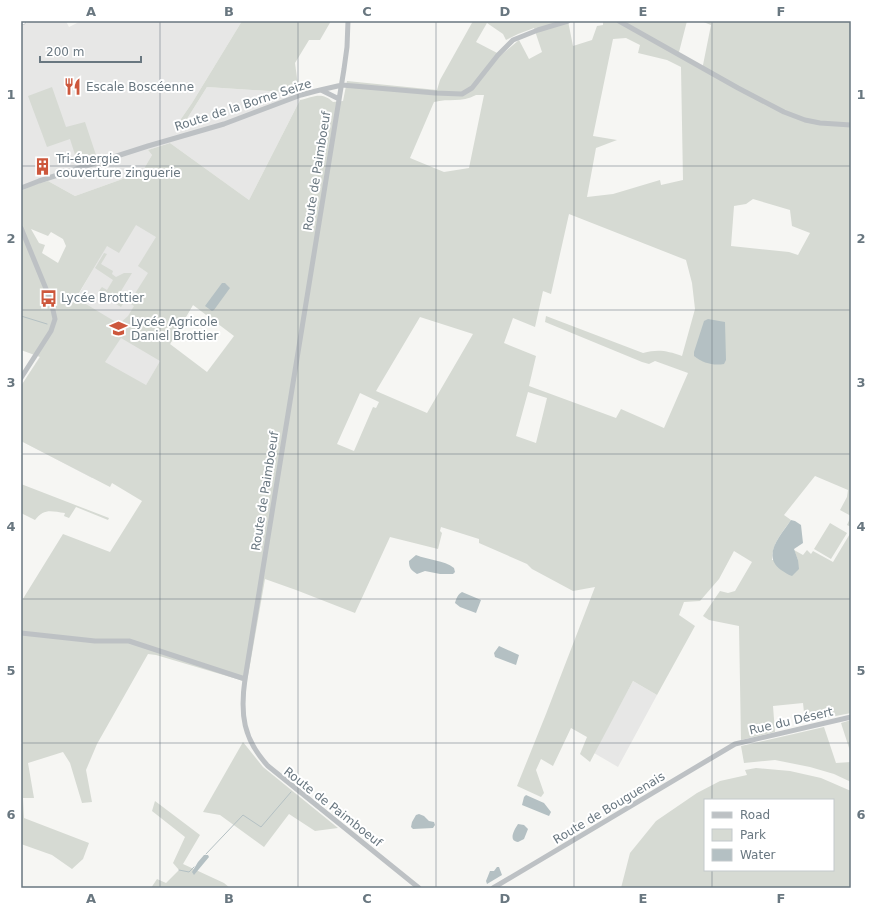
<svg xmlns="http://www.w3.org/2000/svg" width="872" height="909" font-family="'DejaVu Sans',sans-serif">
	<rect width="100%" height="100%" fill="#f6f6f3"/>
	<path fill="#e7e7e6" d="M 33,21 L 66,21 L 69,27 L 81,21 L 242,21 L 192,103 L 174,129 L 180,130 L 207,87 L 299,93 L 300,100 L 249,200 L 170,143 L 148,150 L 152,155 L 142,172 L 75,196 L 48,181 L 21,191 L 21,25 Z
		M 130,205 L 222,255 L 92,478 L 21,441 L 21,386 L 69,311 Z
		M 633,681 L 657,695 L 618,767 L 594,753 Z"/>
	<path fill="#d6dad3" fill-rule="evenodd" d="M 242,21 L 331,21 L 320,40 L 309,40 L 295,63 L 299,93 L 207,87 L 180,130 L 174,129 L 192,103 Z
		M 473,21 L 568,21 L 573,46 L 592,40 L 597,26 L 603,25 L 603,21 L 687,21 L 678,56 L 702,70 L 711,25 L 701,21 L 851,21 L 851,527 L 847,525 L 851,516 L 840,510 L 847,497 L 848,490 L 815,476 L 784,515 L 791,520 C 782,533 772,543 772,560 L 798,560 L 794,550 L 803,555 L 807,550 L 811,554 L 813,551 L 833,562 L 851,532 L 851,713 L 805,722 L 803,703 L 773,706 L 775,732 L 741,740 L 739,626 L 709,620 L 703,616 L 720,591 L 728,593 L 735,591 L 752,562 L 734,551 L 719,579 L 700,601 L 684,602 L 679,615 L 695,626 L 657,695 L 633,681 L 590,762 L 580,754 L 587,737 L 571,728 L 553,766 L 541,759 L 536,770 L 544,793 L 541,797 L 517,786 L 546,714 L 595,587 L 573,591 L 532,569 L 527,564 L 479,543 L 479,539 L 441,527 L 440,531 L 442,533 L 438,549 L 390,537 L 355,613 L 296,590 L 265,579 L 247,682 L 156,655 L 148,654 L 97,744 L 86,770 L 92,802 L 82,803 L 70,763 L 63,752 L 28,763 L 34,798 L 23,798 L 24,818 L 89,843 L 83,859 L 72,869 L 52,855 L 21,844 L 21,602 L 63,534 L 110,552 L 142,501 L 112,483 L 110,487 L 21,441 L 21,386 L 40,357 L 21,350 L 21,191 L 33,185 L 48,181 L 75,196 L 142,172 L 152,155 L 148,150 L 170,143 L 249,200 L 300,100 C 313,97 322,91 333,102 L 343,101 L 347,81 L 437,90 L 440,80 ZM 487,23 L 503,34 L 506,40 L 518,34 L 534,28 L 542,52 L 529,59 L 519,40 L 501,55 L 476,42 ZM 626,38 L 640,45 L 638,53 L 667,60 L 681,67 L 683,180 L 661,185 L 660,180 L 613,194 L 587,197 L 596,148 L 617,140 L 593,136 L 613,39 ZM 476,95 L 484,95 L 469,168 L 444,172 L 410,158 L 434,102 C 449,98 461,103 476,95 ZM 753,199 L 790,210 L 792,226 L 810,233 L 798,255 L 789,252 L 731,246 L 734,206 L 746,204 ZM 569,214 L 686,260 L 692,283 L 695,309 L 682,356 C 667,351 659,349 643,353 L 546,316 L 545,322 L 642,362 L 649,364 L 655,361 L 688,373 L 664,428 L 621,409 L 616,418 L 529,386 L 536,356 L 504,343 L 513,318 L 535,327 L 543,291 L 551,294 ZM 136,225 L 156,237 L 138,266 L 148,273 L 129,303 L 134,306 L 128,316 L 119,324 L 76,298 L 107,246 L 119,253 ZM 31,229 L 48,236 L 51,232 L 63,239 L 66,246 L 58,263 L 42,253 L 45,245 L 39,243 ZM 193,305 L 234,336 L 207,372 L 170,344 ZM 420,317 L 473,334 L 427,413 L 376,391 ZM 121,338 L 160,361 L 146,385 L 105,362 ZM 528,392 L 547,398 L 536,443 L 516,436 ZM 360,393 L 379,402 L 376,408 L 373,407 L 354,451 L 337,444 Z
		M 52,87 L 66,127 L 85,122 L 97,158 L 78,164 L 70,139 L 47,147 L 28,96 Z
		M 104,253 L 107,254 L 101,264 L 113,271 L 112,274 L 116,277 L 124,273 L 132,273 L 118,296 L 125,301 L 121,307 L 116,304 L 119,299 L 112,295 L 109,299 L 98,292 L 102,287 L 107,290 L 113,280 L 95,268 Z
		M 21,484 L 109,518 L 108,520 L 76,507 L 69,518 L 64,516 L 65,513 C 51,511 44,508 35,520 L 21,513 Z
		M 830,523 L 847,533 L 831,559 L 814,549 Z
		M 851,720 L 851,754 L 841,723 Z
		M 824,727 L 836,763 L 851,762 L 851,782 L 834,774 L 810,767 L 775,760 L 744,763 L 741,746 Z
		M 243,742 L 263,767 L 338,828 L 315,831 L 289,814 L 264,847 L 220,815 L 203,812 Z
		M 756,768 L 790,771 L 821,778 L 851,791 L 851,888 L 621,888 L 630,853 L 656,821 L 697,793 L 720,781 L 747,775 L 745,770 ZM 705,800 L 833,800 L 833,870 L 705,870 Z
		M 155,801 L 200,835 L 183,864 L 224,883 L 230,888 L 151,888 L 157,879 L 166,883 L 179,870 L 173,863 L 185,837 L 152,811 Z"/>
	<path fill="#b4c0c3" d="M 222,283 L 225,283 L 230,288 L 214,310 L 212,311 L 205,306 Z
		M 708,319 L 725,322 L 726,360 L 724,364 C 713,366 703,363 694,356 L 694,352 L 704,321 Z
		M 791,520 L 795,521 L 801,525 L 803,543 L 794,549 L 798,560 L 799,569 L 792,576 C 788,575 785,572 781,570 C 761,555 781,535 791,520 Z
		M 416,555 C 428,560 444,560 454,568 L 455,572 L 453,574 L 440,574 L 425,571 L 417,574 C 411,570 409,568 409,561 Z
		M 462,592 L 481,600 L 476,613 L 460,607 L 455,603 C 456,599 458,594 462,592 Z
		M 499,646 L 519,655 L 516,665 L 495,657 L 494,653 Z
		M 526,795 L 544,803 L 551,812 L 549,816 L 522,805 L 524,797 Z
		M 419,814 L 424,816 L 429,821 L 434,822 L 435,825 L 433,828 L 413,829 L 411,827 L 412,822 L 416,815 Z
		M 518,824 L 524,825 L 528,829 L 524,839 L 518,842 C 508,841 514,830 518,824 Z
		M 204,855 L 208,855 L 209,857 L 194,875 L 192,872 L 198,862 Z
		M 497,867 L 499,867 L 502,875 L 487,884 L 486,881 L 490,871 L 494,871 Z"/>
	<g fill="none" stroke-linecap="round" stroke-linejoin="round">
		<path stroke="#b4c0c3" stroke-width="1" d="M 21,316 L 47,324
			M 206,854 L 243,815 L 261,827 L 291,792
			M 179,870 L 189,872 L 194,867"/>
		<defs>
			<path id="highway" d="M 21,21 L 22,21"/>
		</defs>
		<use href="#highway" stroke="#b1b4b7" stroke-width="8"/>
		<path stroke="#bdc1c4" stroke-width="5" d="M 348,21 L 347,47 L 344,69 L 245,679 C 240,714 243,739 268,766 L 419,888
			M 619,21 L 738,88 L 784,112 L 805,120 L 820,123 L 851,125
			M 321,90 L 339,99
			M 21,188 L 39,181 L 148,146 L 224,124 L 301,95 L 316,91 L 342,85 L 435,93 L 462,94 L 472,88 L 498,55 L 513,40 L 538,30 L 568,21
			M 21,228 L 51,301 L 55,319 L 51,331 L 21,378
			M 21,633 L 95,641 L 129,641 L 245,679
			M 493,888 L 735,744 L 851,717"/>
		<use href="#highway" stroke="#fff" stroke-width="7"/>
	</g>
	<path fill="none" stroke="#697780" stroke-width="1" stroke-opacity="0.55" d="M 160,21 L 160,888M 298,21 L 298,888M 436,21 L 436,888M 574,21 L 574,888M 712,21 L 712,800M 21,166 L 851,166M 21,310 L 851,310M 21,454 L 851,454M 21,599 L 851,599M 21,743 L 851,743M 712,870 L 712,888"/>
	<defs>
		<symbol id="restaurant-bare" viewBox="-9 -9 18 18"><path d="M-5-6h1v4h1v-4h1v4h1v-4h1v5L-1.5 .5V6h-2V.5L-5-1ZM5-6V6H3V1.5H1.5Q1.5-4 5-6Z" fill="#cd573c" stroke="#fff" stroke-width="2.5" paint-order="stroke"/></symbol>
		<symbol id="building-bare" viewBox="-9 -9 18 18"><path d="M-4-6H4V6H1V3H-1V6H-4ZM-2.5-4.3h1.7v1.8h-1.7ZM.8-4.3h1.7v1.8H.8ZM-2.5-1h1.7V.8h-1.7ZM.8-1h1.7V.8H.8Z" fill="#cd573c" stroke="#fff" stroke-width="2.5" paint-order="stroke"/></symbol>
		<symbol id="bus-bare" viewBox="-9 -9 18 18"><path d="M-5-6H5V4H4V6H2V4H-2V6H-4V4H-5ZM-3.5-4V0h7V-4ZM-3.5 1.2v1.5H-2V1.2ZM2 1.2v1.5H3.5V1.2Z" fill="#cd573c" stroke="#fff" stroke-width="2.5" paint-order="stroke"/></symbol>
		<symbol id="school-bare" viewBox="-9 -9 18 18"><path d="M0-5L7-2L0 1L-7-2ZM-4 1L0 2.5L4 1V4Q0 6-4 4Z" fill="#cd573c" stroke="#fff" stroke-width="2.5" paint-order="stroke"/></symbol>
	</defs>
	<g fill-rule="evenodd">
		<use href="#restaurant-bare" x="60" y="74" width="25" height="25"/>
		<use href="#building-bare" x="30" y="154" width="25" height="25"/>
		<use href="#bus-bare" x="36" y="286" width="25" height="25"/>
		<use href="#school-bare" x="106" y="316" width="25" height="25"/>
	</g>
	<g text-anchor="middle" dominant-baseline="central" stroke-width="4" stroke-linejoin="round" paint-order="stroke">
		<g font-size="12" fill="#697780" stroke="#fff" text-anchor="start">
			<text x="86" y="87">Escale Boscéenne</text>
			<text x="56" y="159">Tri-énergie<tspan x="56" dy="14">couverture zinguerie</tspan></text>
			<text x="61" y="298">Lycée Brottier</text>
			<text x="131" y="322">Lycée Agricole<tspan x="131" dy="14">Daniel Brottier</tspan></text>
		</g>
		<g font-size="12" fill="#697780" stroke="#fff">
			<text transform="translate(243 105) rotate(-18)">Route de la Borne Seize</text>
			<text transform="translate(317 171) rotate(-81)">Route de Paimboeuf</text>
			<text transform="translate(265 491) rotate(-81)">Route de Paimboeuf</text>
			<text transform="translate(791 721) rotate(-13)">Rue du Désert</text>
			<text transform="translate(333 807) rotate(38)">Route de Paimboeuf</text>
			<text transform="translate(609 808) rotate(-31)">Route de Bouguenais</text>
		</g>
	</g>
	<rect width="872" height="909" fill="none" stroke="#ffffff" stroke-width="44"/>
	<rect x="704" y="799" width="130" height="72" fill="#ffffff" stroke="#c3c9cc"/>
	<rect x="712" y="812" width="20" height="6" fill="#bdc1c4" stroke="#c3c9cc"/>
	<text x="740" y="819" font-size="12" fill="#697780">Road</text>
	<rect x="712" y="829" width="20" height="12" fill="#d6dad3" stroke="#c3c9cc"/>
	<text x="740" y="839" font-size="12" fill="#697780">Park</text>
	<rect x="712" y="849" width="20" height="12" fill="#b4c0c3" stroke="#c3c9cc"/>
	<text x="740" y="859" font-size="12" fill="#697780">Water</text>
	<path d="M40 56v6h101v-6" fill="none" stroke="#697780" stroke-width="2"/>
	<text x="46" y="56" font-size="12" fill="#697780" stroke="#ffffff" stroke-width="3" paint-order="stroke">200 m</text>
	<rect x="22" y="22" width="828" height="865" fill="none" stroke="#697780" stroke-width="1.5"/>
	<g font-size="13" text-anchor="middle" font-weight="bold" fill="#697780">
		<text x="91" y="16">A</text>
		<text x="229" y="16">B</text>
		<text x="367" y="16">C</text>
		<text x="505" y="16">D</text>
		<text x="643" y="16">E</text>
		<text x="781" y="16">F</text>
		<text x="11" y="99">1</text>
		<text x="861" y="99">1</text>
		<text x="11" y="243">2</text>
		<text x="861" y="243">2</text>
		<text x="11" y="387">3</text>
		<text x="861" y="387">3</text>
		<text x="11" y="531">4</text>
		<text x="861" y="531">4</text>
		<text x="11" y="675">5</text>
		<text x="861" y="675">5</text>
		<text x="11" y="819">6</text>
		<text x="861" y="819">6</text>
		<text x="91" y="903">A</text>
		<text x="229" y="903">B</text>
		<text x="367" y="903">C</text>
		<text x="505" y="903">D</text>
		<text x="643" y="903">E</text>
		<text x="781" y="903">F</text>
	</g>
</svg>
